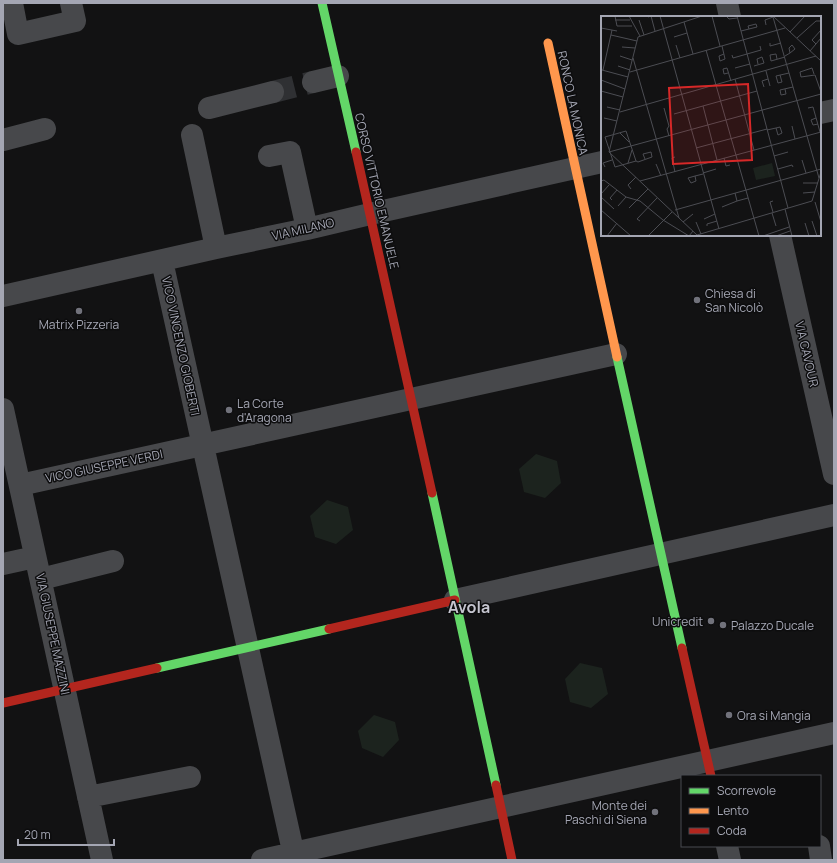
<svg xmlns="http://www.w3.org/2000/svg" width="837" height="863" font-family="Manrope,sans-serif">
	<rect width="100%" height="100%" fill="#121213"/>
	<path fill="#1c231e" d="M 536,454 L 557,461 L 561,483 L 545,498 L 524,492 L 519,469 Z
		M 327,500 L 348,507 L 353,530 L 336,544 L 315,537 L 310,516 Z
		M 580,663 L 602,668 L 608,694 L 591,708 L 570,702 L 565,679 Z
		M 374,715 L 395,722 L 399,740 L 383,757 L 362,748 L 358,731 Z"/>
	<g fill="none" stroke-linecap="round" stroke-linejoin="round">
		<path stroke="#2f3033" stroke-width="22" stroke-dasharray="22 11" stroke-linecap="butt" d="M 273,92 L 313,82"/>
		<path stroke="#47484b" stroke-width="22" d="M 12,3 L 18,34 L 75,21 L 71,3
			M 727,3 L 730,17
			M 313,82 L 338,76
			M 209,108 L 273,92
			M 820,113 L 834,110
			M 192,135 L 216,248
			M 3,140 L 45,129
			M 269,156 L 290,152 L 307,229
			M 780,235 L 834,474
			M 162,261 L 295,860
			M 3,296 L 216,248 L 307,229 L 370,214 L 602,162
			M 3,409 L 102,860
			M 20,485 L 616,354
			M 3,564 L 35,557
			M 41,579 L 113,561
			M 455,600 L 834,515
			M 88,797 L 190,777
			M 727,846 L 730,860
			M 819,846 L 821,860
			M 262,860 L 834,733"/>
		<path stroke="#63d668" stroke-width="9" d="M 322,3 L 356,152
			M 617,357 L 682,648
			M 432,493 L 496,785
			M 157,668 L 329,629"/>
		<path stroke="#ff974d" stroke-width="9" d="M 548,43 L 617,357"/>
		<path stroke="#b3261e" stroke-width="9" d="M 356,152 L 432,493
			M 329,629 L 455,600
			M 682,648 L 711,776
			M 3,703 L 157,668
			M 496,785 L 512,860"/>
	</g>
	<g fill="#71727b" stroke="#0d0d0e" stroke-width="1.5">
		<circle cx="697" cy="300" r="4"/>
		<circle cx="79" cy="311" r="4"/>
		<circle cx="229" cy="410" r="4"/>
		<circle cx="711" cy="621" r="4"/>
		<circle cx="723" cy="625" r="4"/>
		<circle cx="729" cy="715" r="4"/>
		<circle cx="655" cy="812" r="4"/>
	</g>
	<g text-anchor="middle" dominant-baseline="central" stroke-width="3" stroke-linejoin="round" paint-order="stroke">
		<g font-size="12" fill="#a4a6b3" stroke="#0d0d0e">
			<text transform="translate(573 103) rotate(78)">RONCO LA MONICA</text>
			<text transform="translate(377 191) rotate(77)">CORSO VITTORIO EMANUELE</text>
			<text transform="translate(303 229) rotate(-13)">VIA MILANO</text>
			<text transform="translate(181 346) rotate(78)">VICO VINCENZO GIOBERTI</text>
			<text transform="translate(807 354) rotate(77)">VIA CAVOUR</text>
			<text transform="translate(104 466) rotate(-12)">VICO GIUSEPPE VERDI</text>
			<text transform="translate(53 634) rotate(78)">VIA GIUSEPPE MAZZINI</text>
		</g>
		<g font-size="12" fill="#a4a6b3" stroke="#0d0d0e" text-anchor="start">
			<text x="705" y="293">Chiesa di<tspan x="705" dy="14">San Nicolò</tspan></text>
			<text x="79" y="324" text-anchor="middle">Matrix Pizzeria</text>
			<text x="237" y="403">La Corte<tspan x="237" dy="14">d'Aragona</tspan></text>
			<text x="703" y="621" text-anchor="end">Unicredit</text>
			<text x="731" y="625">Palazzo Ducale</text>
			<text x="737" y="715">Ora si Mangia</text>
			<text x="647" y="805" text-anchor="end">Monte dei<tspan x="647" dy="14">Paschi di Siena</tspan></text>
		</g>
		<g font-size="16" font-weight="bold" fill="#c5c5cf" stroke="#0d0d0e">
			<text x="469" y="607">Avola</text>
		</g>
	</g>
	<g transform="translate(601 16)">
		<rect width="220" height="220" fill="#121213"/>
		<path d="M 171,147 L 174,160 L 155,164 L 152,152 Z" fill="#1c231e"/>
		<path fill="none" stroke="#4c4d53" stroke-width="1" d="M 14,0 L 16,10 L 31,10M 28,0 L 39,20M 59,0 L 118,213M 111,0 L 119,30M 125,0 L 128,3 L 136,2M 136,0 L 187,192M 172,0 L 220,45M 47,1 L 50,0 L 54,15M 14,4 L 29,4M 38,4 L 43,19M 83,6 L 92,38M 165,9 L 164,4 L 172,1 L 218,162M 0,12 L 16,15M 148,13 L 147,10 L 155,8 L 156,11M 140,15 L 156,11M 189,16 L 204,0M 10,19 L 36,25M 73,21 L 86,17M 196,22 L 215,5 L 220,5M 169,27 L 169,30 L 180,27M 215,28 L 211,24 L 220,14M 75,29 L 79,42M 121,30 L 124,43 L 119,45 L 118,40 L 123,38M 21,31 L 34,32M 105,34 L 158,220M 209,35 L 220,22M 146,38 L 160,34 L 159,30M 131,39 L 132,42 L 146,38M 19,40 L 31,44M 184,40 L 189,37 L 194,33 L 191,29 L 188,32 L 189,37M 32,42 L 78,202M 176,43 L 175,38 L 169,39 L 170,45 L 184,41M 17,50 L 29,54M 153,50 L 163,47 L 161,41 L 156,43 L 157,48M 134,52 L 149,48M 1,54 L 27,61M 2,54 L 11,14M 165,55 L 169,70M 29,56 L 184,12M 127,57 L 123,58 L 122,53 L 126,52 L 130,65M 213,58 L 211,52 L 199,56 L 200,61 L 214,59 L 220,76M 179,59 L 181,66 L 177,67 L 175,60 L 188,57M 134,63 L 153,134M 0,64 L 24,73M 163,71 L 161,65 L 167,63M 184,73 L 185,78 L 180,79 L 179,74 L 192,71M 0,75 L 22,81M 102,90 L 116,144M 6,91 L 19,94M 63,92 L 68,110 L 66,113 L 68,120M 207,92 L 212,91 L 219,116M 19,96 L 215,40M 73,98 L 156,75M 3,102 L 16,105M 215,102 L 210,104 L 212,109 L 217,108M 191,110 L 194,123M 166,114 L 175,112 L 179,111 L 181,117 L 177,119 L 175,112M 25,115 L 35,145 L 14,151 L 4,121 ZM 19,117 L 28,126M 95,132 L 166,113M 8,136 L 220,78M 8,136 L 96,219 L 211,185 L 220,156M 8,136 L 37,21 L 101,0M 173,140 L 187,136M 74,141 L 71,142 L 74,156M 123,142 L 125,150 L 129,149M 201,144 L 205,157M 35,145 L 37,146 L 51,141 L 50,136 L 42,138 L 44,143M 27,147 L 31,134M 55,148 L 60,160M 4,151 L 2,147 L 11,144M 177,153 L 191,149 L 192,151M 102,157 L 115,153M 94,160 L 95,165 L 90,167 L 87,162 L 94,160 L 102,158M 0,165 L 3,164 L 25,181 L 39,185 L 62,204 L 88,220 L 92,215M 39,165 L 220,116M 202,167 L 217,167M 30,173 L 27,169 L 35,161M 134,177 L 136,185 L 147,182M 202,177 L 214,176M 0,178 L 8,169M 0,181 L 13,193M 11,184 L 9,182 L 16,174M 172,185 L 169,186 L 172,196M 214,186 L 220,206M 17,190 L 25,181M 121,191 L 136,185M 28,192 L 47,173M 184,193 L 191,220M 0,194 L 30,220M 74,194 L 220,153M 171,197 L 175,210M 103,203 L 114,198M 39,205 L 36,203 L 56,182M 211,205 L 216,220M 82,206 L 92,198M 95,206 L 100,218M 204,207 L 208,220M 106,210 L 106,208 L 116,205M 6,220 L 16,207M 47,220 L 71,196M 162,220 L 188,211M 175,220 L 189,215"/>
		<path fill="#d62828" fill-opacity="0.15" stroke="#d62828" stroke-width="2" d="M 147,68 L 151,144 L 72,148 L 68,72 Z"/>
		<rect width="220" height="220" fill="none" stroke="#a4a6b3" stroke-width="2"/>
	</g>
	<rect width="837" height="863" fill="none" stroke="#a4a6b3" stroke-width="8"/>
	<rect x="681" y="775" width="140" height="72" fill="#0d0d0e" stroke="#494a50"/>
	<rect x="689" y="788" width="20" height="6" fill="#63d668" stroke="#494a50"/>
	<text x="717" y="795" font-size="12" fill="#a4a6b3">Scorrevole</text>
	<rect x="689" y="808" width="20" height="6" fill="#ff974d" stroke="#494a50"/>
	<text x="717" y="815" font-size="12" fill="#a4a6b3">Lento</text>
	<rect x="689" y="828" width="20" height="6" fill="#b3261e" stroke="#494a50"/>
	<text x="717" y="835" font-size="12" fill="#a4a6b3">Coda</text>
	<path d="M18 839v6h96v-6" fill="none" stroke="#a4a6b3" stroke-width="2"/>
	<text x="24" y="839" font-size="12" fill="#a4a6b3" stroke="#0d0d0e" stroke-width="3" paint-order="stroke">20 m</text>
</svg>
